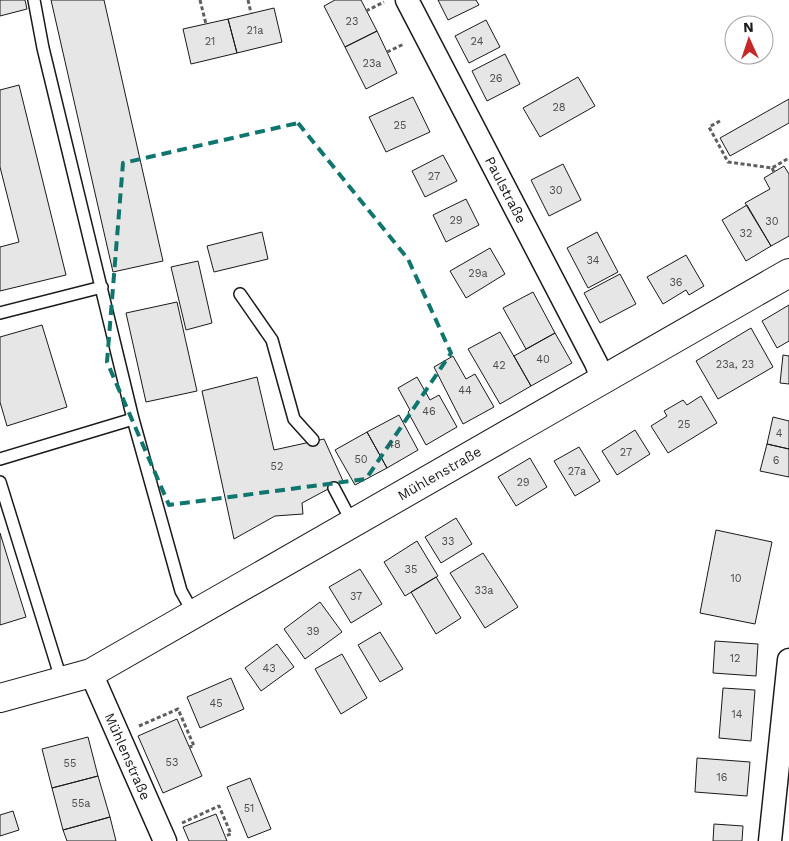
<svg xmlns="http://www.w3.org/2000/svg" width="789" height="841" font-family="'Work Sans',sans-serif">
	<rect width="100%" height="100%" fill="#fff"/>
	<path fill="#e6e6e6" stroke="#1a1a1a" d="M 0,0 L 25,0 L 27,9 L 0,16 Z
		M 51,0 L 104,0 L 163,261 L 113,272 Z
		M 335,0 L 361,0 L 377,31 L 345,47 L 324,6 Z
		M 438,0 L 476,0 L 479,5 L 448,20 Z
		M 274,8 L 282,42 L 237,53 L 228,19 Z
		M 228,19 L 237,53 L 191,64 L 183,29 Z
		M 486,20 L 500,47 L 469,63 L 455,36 Z
		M 377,31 L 397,73 L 366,89 L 345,47 Z
		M 505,54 L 520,84 L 487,101 L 472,71 Z
		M 578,77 L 595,106 L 540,137 L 523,108 Z
		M 19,85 L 66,275 L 0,291 L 0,247 L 19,242 L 0,167 L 0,90 Z
		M 413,97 L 430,132 L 386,152 L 369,117 Z
		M 789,99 L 789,123 L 730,156 L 720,138 Z
		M 443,155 L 457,181 L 425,197 L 412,171 Z
		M 563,164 L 581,200 L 549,216 L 531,180 Z
		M 784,166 L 789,174 L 789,236 L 771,246 L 745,203 L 770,189 L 764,178 Z
		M 466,199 L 479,225 L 446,242 L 433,215 Z
		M 747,205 L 771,246 L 746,261 L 722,220 Z
		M 262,232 L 268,259 L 214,272 L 207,246 Z
		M 597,232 L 618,272 L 588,288 L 567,248 Z
		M 490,248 L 505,274 L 466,298 L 450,271 Z
		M 686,255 L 704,286 L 689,295 L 686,290 L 663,304 L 647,277 Z
		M 198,261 L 212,323 L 186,330 L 171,267 Z
		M 620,274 L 636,304 L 600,323 L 584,293 Z
		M 533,292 L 555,333 L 526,349 L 503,308 Z
		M 177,302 L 197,391 L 146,402 L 126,313 Z
		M 789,305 L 789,341 L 777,348 L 762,321 Z
		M 42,325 L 67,407 L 7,426 L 0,402 L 0,337 Z
		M 751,328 L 773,367 L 718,399 L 696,361 Z
		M 500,332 L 531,386 L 500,404 L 468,349 Z
		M 555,333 L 572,363 L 531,386 L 514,356 Z
		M 783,355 L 789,356 L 789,384 L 780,383 Z
		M 453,356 L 466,379 L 475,374 L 494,407 L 463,424 L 434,367 Z
		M 257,377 L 274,450 L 324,439 L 343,481 L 302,503 L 303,514 L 275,516 L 234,539 L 202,391 Z
		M 417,377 L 430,400 L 439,395 L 457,427 L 426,445 L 408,412 L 410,410 L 398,388 Z
		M 701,396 L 717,423 L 668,453 L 651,426 L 667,416 L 664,411 L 683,400 L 687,405 Z
		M 399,415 L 418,450 L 387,468 L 367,432 Z
		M 773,417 L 789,421 L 789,449 L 767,444 Z
		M 635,430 L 650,454 L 617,475 L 602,451 Z
		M 367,432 L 387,468 L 355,485 L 335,450 Z
		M 767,444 L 789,449 L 789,477 L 760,471 Z
		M 579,447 L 600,481 L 575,496 L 554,461 Z
		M 530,458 L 547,487 L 516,506 L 498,477 Z
		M 456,518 L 472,544 L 441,563 L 425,537 Z
		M 716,530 L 772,542 L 755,624 L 700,613 Z
		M 0,533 L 26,617 L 0,625 Z
		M 417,541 L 438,576 L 405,596 L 384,562 Z
		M 483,553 L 518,607 L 485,628 L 450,573 Z
		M 360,569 L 382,604 L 351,623 L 329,587 Z
		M 436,577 L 461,618 L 436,634 L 411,592 Z
		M 320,602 L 342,632 L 305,659 L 284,629 Z
		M 380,632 L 403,669 L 380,682 L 358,645 Z
		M 715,641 L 758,644 L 756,676 L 713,673 Z
		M 277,644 L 294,667 L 261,691 L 245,668 Z
		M 342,654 L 367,698 L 341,714 L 315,669 Z
		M 231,678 L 244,709 L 200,728 L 187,697 Z
		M 723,688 L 755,690 L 751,741 L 719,738 Z
		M 177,719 L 202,776 L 163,793 L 138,736 Z
		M 88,737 L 98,776 L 52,788 L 42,749 Z
		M 697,758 L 750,762 L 747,796 L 695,792 Z
		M 98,776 L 110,817 L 63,830 L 52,788 Z
		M 250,778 L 271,829 L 248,838 L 227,787 Z
		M 13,811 L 19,830 L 0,836 L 0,815 Z
		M 216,814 L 227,841 L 189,841 L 183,827 Z
		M 110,817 L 116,841 L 67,841 L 63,830 Z
		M 714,824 L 743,826 L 742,841 L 713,841 Z"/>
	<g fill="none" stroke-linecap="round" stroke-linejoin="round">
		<defs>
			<path id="service" d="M 34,0 L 43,48 L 133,419 L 181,591 L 194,614
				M 240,294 L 272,340 L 294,419 L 313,440
				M 0,313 L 102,287
				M 0,459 L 133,419
				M 0,482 L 62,682
				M 334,488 L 353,524"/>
			<g id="minor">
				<path id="s1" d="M 407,0 L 596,363 L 603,381"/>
				<path id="s2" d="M 91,673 L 165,841"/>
				<path d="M 770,841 L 789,660"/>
			</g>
			<g id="secondary">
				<path id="s3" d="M 0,698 L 91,673 L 789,273"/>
			</g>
		</defs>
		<use href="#service" stroke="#1a1a1a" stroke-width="14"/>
		<use href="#minor" stroke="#1a1a1a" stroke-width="25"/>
		<use href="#secondary" stroke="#1a1a1a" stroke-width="30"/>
		<path stroke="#5f5f5f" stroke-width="3" stroke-dasharray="4 2.5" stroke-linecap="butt" d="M 200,0 L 206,24
			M 248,0 L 251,13
			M 366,11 L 384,2
			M 387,52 L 404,44
			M 720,121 L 709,127 L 728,162 L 772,168 L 789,158
			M 772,168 L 774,172
			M 139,726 L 178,709 L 194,746 L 189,747
			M 182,823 L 219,806 L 231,834 L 225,836"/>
		<use href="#service" stroke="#fff" stroke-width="11"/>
		<use href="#minor" stroke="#fff" stroke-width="22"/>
		<use href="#secondary" stroke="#fff" stroke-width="28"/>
	</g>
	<path fill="none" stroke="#0f766e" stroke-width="4" stroke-dasharray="10 6" stroke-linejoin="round" d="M 298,123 L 408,259 L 451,353 L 366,479 L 169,505 L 107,362 L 123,163 Z"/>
	<g text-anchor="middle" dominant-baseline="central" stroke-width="4" stroke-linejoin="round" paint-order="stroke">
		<g font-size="11" fill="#4d4d4d">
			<text x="352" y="21">23</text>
			<text x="255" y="30">21a</text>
			<text x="210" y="41">21</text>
			<text x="477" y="41">24</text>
			<text x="372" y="63">23a</text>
			<text x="496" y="78">26</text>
			<text x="559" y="107">28</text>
			<text x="400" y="125">25</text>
			<text x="434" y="176">27</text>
			<text x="556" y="190">30</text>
			<text x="456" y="220">29</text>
			<text x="772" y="221">30</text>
			<text x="746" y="233">32</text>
			<text x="593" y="260">34</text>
			<text x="478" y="273">29a</text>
			<text x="676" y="282">36</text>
			<text x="543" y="359">40</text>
			<text x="735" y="364">23a, 23</text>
			<text x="499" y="365">42</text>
			<text x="465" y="390">44</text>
			<text x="429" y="411">46</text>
			<text x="684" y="424">25</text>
			<text x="779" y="433">4</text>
			<text x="394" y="444">48</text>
			<text x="626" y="452">27</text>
			<text x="361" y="459">50</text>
			<text x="776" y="460">6</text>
			<text x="277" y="466">52</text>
			<text x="577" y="471">27a</text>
			<text x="523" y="482">29</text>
			<text x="448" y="541">33</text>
			<text x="411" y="569">35</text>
			<text x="736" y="578">10</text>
			<text x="484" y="590">33a</text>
			<text x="356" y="596">37</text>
			<text x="313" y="631">39</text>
			<text x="735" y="658">12</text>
			<text x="269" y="668">43</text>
			<text x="216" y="703">45</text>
			<text x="737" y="714">14</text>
			<text x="172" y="762">53</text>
			<text x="70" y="763">55</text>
			<text x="722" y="777">16</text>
			<text x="81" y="803">55a</text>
			<text x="249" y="808">51</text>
		</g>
		<g font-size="14" fill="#1a1a1a" stroke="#fff">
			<text stroke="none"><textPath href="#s1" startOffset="214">Paulstraße</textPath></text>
			<text stroke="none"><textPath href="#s3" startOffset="496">Mühlenstraße</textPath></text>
			<text stroke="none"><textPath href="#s2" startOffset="91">Mühlenstraße</textPath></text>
		</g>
	</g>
	<g transform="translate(749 40) rotate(357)"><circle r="24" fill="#ffffff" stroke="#a3a3a3"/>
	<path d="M0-4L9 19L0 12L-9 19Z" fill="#c62828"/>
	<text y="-8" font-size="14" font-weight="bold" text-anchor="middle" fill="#1a1a1a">N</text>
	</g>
</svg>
